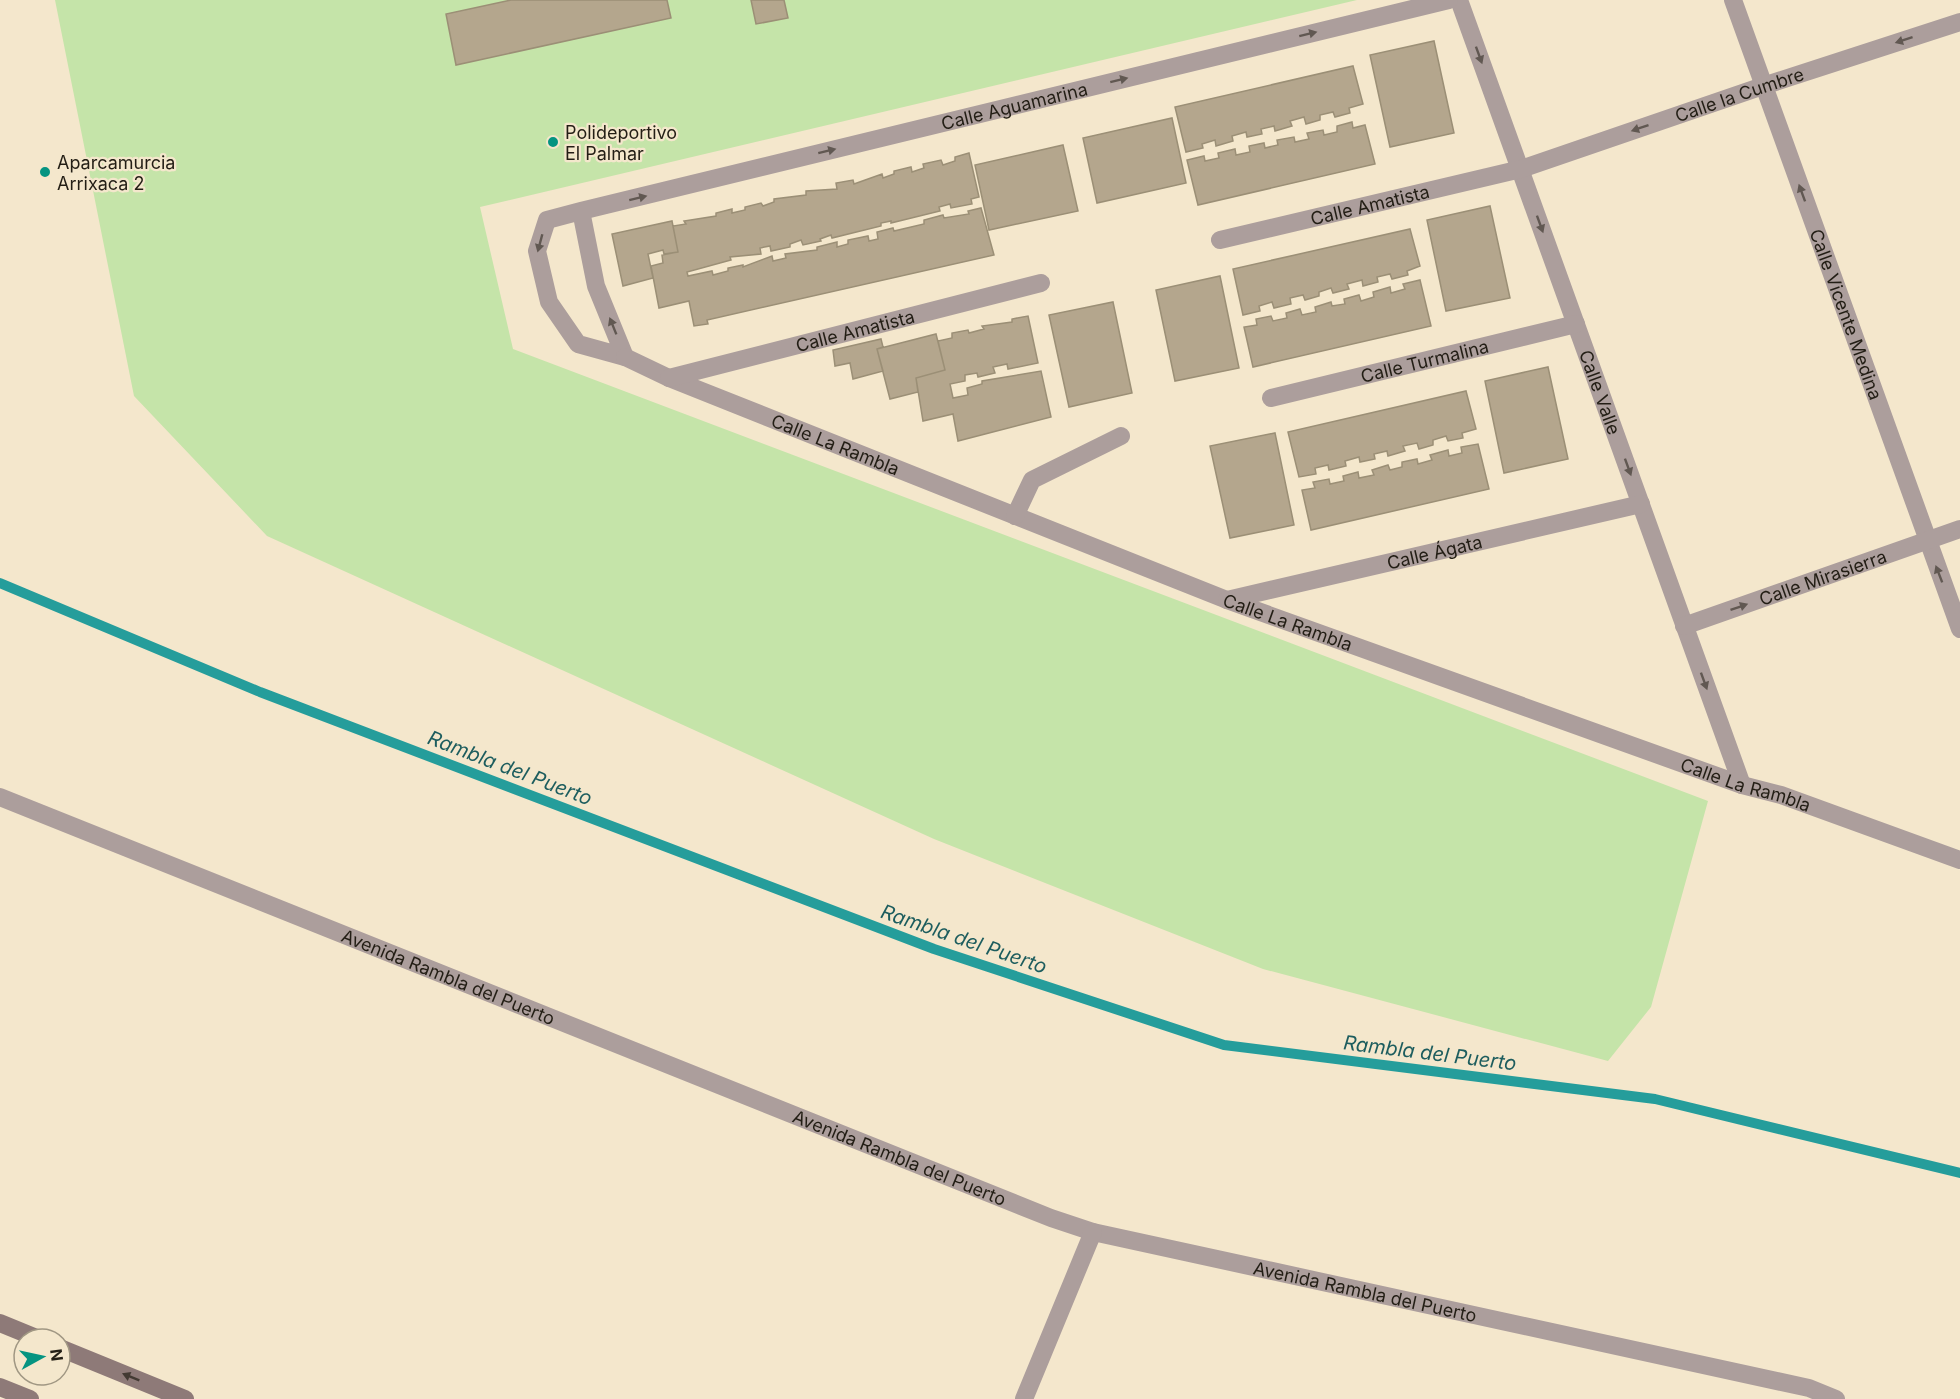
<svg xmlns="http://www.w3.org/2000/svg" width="1960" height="1399" font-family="Inter,sans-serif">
	<rect width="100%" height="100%" fill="#f4e7cc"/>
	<path fill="#c5e4a9" d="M 55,0 L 511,0 L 447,14 L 667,0 L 751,0 L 756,24 L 788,18 L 784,0 L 1357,0 L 480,207 L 513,349 L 1708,801 L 1651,1007 L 1608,1061 L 1263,969 L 934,839 L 267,536 L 134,396 Z"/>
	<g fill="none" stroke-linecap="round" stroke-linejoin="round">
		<path stroke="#259d9b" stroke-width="10" d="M 0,583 L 260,692 L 934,949 L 1224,1045 L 1655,1099 L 1960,1173"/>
	</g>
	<path fill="#b4a68d" stroke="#9b8f76" stroke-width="1.5" d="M 511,0 L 667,0 L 671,18 L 456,65 L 446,14 Z
		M 751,0 L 784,0 L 788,18 L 756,24 Z
		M 1434,41 L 1454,133 L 1390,147 L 1370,55 Z
		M 1353,66 L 1363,104 L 1349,108 L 1350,113 L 1335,117 L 1333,112 L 1320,115 L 1320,120 L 1306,124 L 1304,117 L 1290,121 L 1292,126 L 1275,131 L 1274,126 L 1261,129 L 1262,134 L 1247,137 L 1246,132 L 1232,136 L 1233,141 L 1216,146 L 1215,140 L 1202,144 L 1203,148 L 1186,152 L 1175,107 Z
		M 1172,118 L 1186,183 L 1097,203 L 1083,138 Z
		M 1352,122 L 1353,128 L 1365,125 L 1375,164 L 1198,205 L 1187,160 L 1204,156 L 1205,161 L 1219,158 L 1218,153 L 1235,149 L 1236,155 L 1250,152 L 1249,146 L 1264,143 L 1265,148 L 1278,145 L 1277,140 L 1294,137 L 1295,142 L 1309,139 L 1307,133 L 1323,130 L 1324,135 L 1337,132 L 1337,126 Z
		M 1063,145 L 1078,211 L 989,230 L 975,165 Z
		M 969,153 L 979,197 L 971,199 L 972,204 L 951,208 L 950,204 L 939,207 L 940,211 L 891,223 L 891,221 L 881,223 L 881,226 L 832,238 L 831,235 L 820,239 L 821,241 L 803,245 L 801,240 L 790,244 L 790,247 L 771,251 L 770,246 L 760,248 L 761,254 L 730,257 L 731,260 L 687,272 L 688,276 L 712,271 L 713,275 L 728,271 L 728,268 L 743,265 L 743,267 L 772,256 L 773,261 L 786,258 L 785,254 L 817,250 L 817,247 L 837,242 L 837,247 L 848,244 L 848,240 L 868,236 L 869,241 L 878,239 L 877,232 L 893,228 L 894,231 L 924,224 L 924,220 L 943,215 L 944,218 L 969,214 L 968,211 L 981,208 L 994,255 L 707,320 L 708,324 L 694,326 L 689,301 L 659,308 L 651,266 L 663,263 L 662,255 L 678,252 L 673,226 L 686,224 L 684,221 L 716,216 L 716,213 L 732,209 L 732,213 L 745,210 L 745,207 L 761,203 L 763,206 L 774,202 L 774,199 L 806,195 L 806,191 L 837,189 L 836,183 L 853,180 L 854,184 L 882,174 L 883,178 L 894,174 L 894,171 L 911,167 L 912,172 L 924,168 L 923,164 L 941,160 L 943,165 L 955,161 L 955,157 Z
		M 1490,206 L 1510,298 L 1446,311 L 1427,220 Z
		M 672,221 L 678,252 L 664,254 L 663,250 L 648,254 L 653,278 L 623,286 L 612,234 Z
		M 1410,229 L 1420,266 L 1407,271 L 1408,275 L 1392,279 L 1390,274 L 1377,277 L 1378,282 L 1363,286 L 1362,280 L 1347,284 L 1349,289 L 1333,293 L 1331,288 L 1319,292 L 1319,296 L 1305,300 L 1303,295 L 1290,298 L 1291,304 L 1274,308 L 1272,302 L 1259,306 L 1260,311 L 1243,315 L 1233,269 Z
		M 1220,276 L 1239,368 L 1175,381 L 1156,290 Z
		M 1420,280 L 1431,326 L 1253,367 L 1244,327 L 1257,325 L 1256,319 L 1271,316 L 1273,321 L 1287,318 L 1286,313 L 1300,309 L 1302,315 L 1316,312 L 1315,307 L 1331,302 L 1332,306 L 1345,304 L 1344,299 L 1359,295 L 1361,301 L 1374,297 L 1373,292 L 1390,287 L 1391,293 L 1405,289 L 1403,284 Z
		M 1113,302 L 1132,393 L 1069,407 L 1049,315 Z
		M 1028,316 L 1038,363 L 1008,369 L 1007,364 L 993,367 L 995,373 L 978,377 L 977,373 L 965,375 L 965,381 L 950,384 L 953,398 L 968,395 L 967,388 L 982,384 L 982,381 L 1041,371 L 1051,417 L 958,441 L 953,414 L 923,421 L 916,378 L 945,370 L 938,341 L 952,338 L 952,333 L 968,330 L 969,333 L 984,329 L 982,326 L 1012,322 L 1012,319 Z
		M 936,334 L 945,370 L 916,378 L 918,392 L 890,399 L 877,349 Z
		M 881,339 L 883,347 L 877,349 L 883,371 L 853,379 L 850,363 L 835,366 L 833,350 Z
		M 1548,367 L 1568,459 L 1504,473 L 1485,381 Z
		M 1466,391 L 1476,429 L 1462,433 L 1463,438 L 1448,441 L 1446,436 L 1433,440 L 1433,445 L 1419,449 L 1417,443 L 1403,446 L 1405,451 L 1388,456 L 1387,451 L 1374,454 L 1375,459 L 1360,462 L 1359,457 L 1345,461 L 1346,466 L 1329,470 L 1328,465 L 1315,468 L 1316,474 L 1299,477 L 1288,432 Z
		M 1275,433 L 1294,525 L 1230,538 L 1210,446 Z
		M 1478,444 L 1489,489 L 1311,530 L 1302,490 L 1315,488 L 1313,482 L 1329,479 L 1330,484 L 1344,481 L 1343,476 L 1358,472 L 1359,478 L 1374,475 L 1372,470 L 1388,465 L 1390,470 L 1402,467 L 1402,462 L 1417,459 L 1418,464 L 1432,460 L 1430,455 L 1448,450 L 1449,456 L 1462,453 L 1461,447 Z"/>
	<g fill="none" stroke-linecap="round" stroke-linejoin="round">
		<g stroke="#ac9e9c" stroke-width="18">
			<path id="s1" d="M 1459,0 L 1742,785"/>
			<path id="s2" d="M 1733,0 L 1960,629"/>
			<path id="s3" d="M 581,211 L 596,286 L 625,357 L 578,344 L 549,302 L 537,251 L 547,220 L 581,211 L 1449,0"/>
			<path id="s4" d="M 1220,240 L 1521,169 L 1763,86 L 1960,22"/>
			<path id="s5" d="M 625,357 L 669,378 L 1227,600 L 1742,785 L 1781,795 L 1960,860"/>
			<path id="s6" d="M 669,378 L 1041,283"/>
			<path id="s7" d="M 1271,398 L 1576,324"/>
			<path d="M 1015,516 L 1032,480 L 1121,436"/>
			<path id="s8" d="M 1227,600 L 1641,504"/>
			<path id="s9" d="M 1684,626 L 1960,529"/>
			<path id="s10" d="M 0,797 L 1051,1218 L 1093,1232 L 1809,1388 L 1836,1399"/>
			<path d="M 1024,1399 L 1093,1232"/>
		</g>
		<path stroke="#8e7a78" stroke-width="18" d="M 0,1323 L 39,1339
			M 60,1348 L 185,1399
			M 0,1387 L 30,1399"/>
	</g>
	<defs><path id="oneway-solid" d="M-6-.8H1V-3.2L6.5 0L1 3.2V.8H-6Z" transform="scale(1.5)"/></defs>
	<g fill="#615852">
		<use href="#oneway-solid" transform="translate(1308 34) rotate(-14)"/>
		<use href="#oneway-solid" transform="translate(1904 40) rotate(162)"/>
		<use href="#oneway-solid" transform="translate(1479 55) rotate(70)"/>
		<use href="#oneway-solid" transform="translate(1119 80) rotate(-14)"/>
		<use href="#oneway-solid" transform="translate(1640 128) rotate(161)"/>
		<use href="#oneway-solid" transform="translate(827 151) rotate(-14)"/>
		<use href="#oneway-solid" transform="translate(1802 193) rotate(-110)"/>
		<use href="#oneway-solid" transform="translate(638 198) rotate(-14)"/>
		<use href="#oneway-solid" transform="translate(1540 224) rotate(70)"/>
		<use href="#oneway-solid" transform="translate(540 243) rotate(105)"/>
		<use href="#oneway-solid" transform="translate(613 326) rotate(-112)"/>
		<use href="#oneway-solid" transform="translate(1628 467) rotate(70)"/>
		<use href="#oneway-solid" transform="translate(1939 574) rotate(-111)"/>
		<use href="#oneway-solid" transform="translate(1739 607) rotate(-19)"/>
		<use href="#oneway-solid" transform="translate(1704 681) rotate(70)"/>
	</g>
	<use fill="#433a33" href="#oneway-solid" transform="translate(131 1377) rotate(-158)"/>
	<g fill="#059481" stroke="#f4e7cc" stroke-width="2">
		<circle cx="553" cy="142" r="6"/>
		<circle cx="45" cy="172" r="6"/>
	</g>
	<g text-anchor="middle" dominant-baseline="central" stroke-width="4.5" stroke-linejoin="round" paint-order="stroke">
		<g font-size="18" fill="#231e15" stroke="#f4e7cc">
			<text stroke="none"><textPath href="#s4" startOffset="540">Calle la Cumbre</textPath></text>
			<text stroke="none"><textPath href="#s3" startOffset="819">Calle Aguamarina</textPath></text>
			<text stroke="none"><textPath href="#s4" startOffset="154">Calle Amatista</textPath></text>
			<text stroke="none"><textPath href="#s2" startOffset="334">Calle Vicente Medina</textPath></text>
			<text stroke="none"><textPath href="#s6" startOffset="192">Calle Amatista</textPath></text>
			<text stroke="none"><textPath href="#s7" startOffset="158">Calle Turmalina</textPath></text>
			<text stroke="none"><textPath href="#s1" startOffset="417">Calle Valle</textPath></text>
			<text stroke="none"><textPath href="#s5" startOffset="228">Calle La Rambla</textPath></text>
			<text stroke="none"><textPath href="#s8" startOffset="213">Calle Ágata</textPath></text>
			<text stroke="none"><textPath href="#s9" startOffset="147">Calle Mirasierra</textPath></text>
			<text stroke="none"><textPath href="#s5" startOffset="714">Calle La Rambla</textPath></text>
			<text stroke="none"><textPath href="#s5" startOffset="1200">Calle La Rambla</textPath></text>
			<text stroke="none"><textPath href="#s10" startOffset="483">Avenida Rambla del Puerto</textPath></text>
			<text stroke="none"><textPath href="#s10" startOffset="969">Avenida Rambla del Puerto</textPath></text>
			<text stroke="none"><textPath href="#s10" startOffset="1455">Avenida Rambla del Puerto</textPath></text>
		</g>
		<g font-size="18" fill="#231e15" stroke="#f4e7cc" text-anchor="start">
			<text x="565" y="132">Polideportivo<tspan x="565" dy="21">El Palmar</tspan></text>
			<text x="57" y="162">Aparcamurcia<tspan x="57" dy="21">Arrixaca 2</tspan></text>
		</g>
		<g font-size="20" font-style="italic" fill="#1d5d5e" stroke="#f4e7cc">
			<text transform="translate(510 768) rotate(21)">Rambla del Puerto</text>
			<text transform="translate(964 939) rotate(19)">Rambla del Puerto</text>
			<text transform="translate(1430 1053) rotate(7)">Rambla del Puerto</text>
		</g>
	</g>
	<g transform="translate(42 1357) rotate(82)"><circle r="28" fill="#f4e7cc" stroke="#a09783" stroke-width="1.5"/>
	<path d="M0-4.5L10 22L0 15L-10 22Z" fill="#059481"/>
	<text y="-9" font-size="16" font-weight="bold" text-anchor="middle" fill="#231e15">N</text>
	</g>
</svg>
